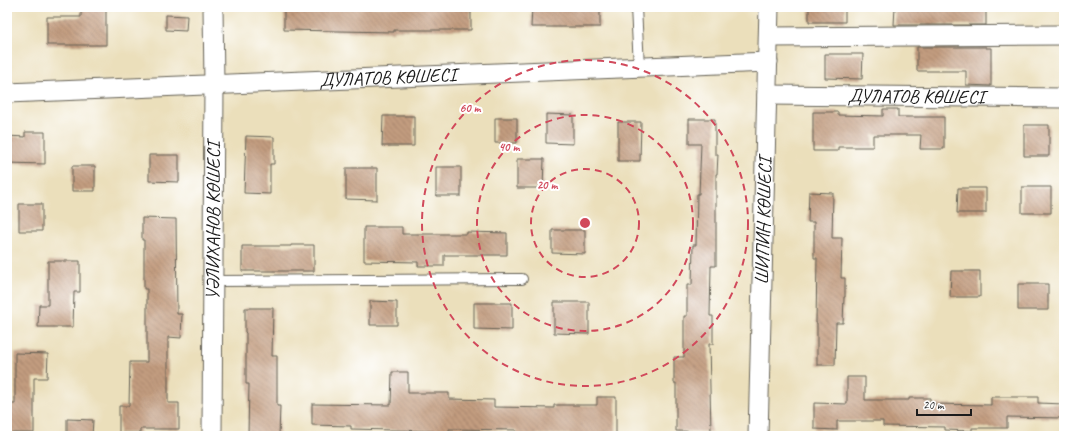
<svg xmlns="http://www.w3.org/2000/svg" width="1071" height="443" font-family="Caveat,sans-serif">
	<defs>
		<pattern id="building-back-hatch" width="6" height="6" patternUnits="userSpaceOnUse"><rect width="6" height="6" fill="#c29c7f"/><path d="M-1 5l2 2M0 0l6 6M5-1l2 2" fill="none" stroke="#9d7e67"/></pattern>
	</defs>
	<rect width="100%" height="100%" fill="#fff"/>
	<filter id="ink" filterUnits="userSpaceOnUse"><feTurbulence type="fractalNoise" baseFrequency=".025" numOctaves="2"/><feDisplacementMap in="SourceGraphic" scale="8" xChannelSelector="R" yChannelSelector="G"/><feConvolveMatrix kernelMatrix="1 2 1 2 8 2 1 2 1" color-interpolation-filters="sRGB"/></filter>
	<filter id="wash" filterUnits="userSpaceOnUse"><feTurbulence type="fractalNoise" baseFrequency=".012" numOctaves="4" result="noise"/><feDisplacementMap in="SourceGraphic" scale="16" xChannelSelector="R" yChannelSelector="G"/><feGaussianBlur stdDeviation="0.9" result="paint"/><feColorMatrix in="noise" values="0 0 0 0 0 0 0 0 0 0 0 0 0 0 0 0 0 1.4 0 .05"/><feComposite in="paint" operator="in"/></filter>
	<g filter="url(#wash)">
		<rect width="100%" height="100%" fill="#ebdfbb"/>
		<g id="blocks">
			<path fill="url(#building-back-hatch)" d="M 81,7 L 106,7 L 106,45 L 47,45 L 47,17 L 81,17 Z
				M 284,7 L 471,7 L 471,30 L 394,30 L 394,32 L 284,30 Z
				M 532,7 L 600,7 L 600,27 L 531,27 Z
				M 809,7 L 845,7 L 845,22 L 809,22 Z
				M 895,7 L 986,7 L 986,25 L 894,25 Z
				M 166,15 L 187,16 L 186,31 L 166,30 Z
				M 917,47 L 986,47 L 986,48 L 991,48 L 991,86 L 966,85 L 966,71 L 917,71 Z
				M 825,54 L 863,54 L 862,79 L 825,78 Z
				M 883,109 L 898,109 L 898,117 L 944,117 L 944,149 L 920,149 L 921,135 L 873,135 L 873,147 L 838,147 L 838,151 L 813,151 L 813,112 L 838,112 L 838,115 L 883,116 Z
				M 546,114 L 573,115 L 573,144 L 546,143 Z
				M 383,116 L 414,116 L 414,146 L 382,146 Z
				M 495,118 L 517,118 L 517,143 L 495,143 Z
				M 689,119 L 715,119 L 715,154 L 718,154 L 717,174 L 716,174 L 716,266 L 711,266 L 710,316 L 713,316 L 713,344 L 709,344 L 711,432 L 676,431 L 676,383 L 674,383 L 674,357 L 684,357 L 684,316 L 687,316 L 687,285 L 692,285 L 693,245 L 696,245 L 697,194 L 699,194 L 701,144 L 689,144 Z
				M 618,122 L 641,122 L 640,161 L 618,161 Z
				M 1024,125 L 1049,125 L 1049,156 L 1024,156 Z
				M 25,132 L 45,132 L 45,164 L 7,163 L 7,136 L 25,137 Z
				M 246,136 L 274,137 L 274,164 L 270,164 L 270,194 L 244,193 Z
				M 149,155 L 179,155 L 179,182 L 149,181 Z
				M 517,159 L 544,159 L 543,188 L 517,188 Z
				M 72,166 L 95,166 L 95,191 L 72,191 Z
				M 436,167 L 461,167 L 461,196 L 436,196 Z
				M 346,168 L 377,168 L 377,200 L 346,199 Z
				M 1022,187 L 1051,187 L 1051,213 L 1022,213 Z
				M 958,188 L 986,188 L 986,213 L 957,213 Z
				M 809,192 L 833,193 L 832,238 L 842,238 L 841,278 L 845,278 L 845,297 L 844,297 L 843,323 L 836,323 L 835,365 L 817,365 L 817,323 L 816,323 L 817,258 L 814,258 L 814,222 L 808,222 Z
				M 19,204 L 42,204 L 42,231 L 19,231 Z
				M 142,218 L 176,219 L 177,314 L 182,314 L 181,338 L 168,337 L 168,403 L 179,403 L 179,429 L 140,429 L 140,433 L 119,433 L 119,406 L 129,406 L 130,362 L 147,362 L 147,289 L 144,289 L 144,240 L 142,240 Z
				M 364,227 L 402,227 L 402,234 L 467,234 L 467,232 L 507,233 L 507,255 L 444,255 L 444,266 L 418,266 L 418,262 L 364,261 Z
				M 552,230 L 585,230 L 585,254 L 552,253 Z
				M 291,245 L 314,245 L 314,271 L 242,271 L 242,246 L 291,246 Z
				M 48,261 L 80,261 L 80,292 L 74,292 L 73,327 L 38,327 L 39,305 L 48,305 Z
				M 951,271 L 980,271 L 980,297 L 950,297 Z
				M 1018,284 L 1048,284 L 1048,310 L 1018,310 Z
				M 370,301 L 397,302 L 397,325 L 370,325 Z
				M 554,302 L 589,302 L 589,334 L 554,333 Z
				M 474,303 L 512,303 L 512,330 L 474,329 Z
				M 245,308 L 273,308 L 272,356 L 277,356 L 277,406 L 280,406 L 279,436 L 248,435 L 249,384 L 246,384 L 246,333 L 245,332 Z
				M 15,353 L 48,354 L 47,378 L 34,378 L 34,433 L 7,433 L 7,404 L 15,404 Z
				M 392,372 L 408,372 L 408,393 L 449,393 L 449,399 L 494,400 L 494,407 L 554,408 L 554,405 L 597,405 L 597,397 L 616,397 L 616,434 L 516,435 L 516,430 L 449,429 L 449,432 L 433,432 L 433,431 L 351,429 L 351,426 L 312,425 L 312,404 L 391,405 Z
				M 847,377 L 865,377 L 865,400 L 909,400 L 909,398 L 930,398 L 930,404 L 991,405 L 991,397 L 1038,397 L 1038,403 L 1064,404 L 1064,418 L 1007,417 L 1007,428 L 972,428 L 972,431 L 945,430 L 945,427 L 883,426 L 883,421 L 837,421 L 837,430 L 814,429 L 814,403 L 847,404 Z
				M 67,419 L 93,420 L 92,436 L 67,436 Z"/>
		</g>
	</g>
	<g filter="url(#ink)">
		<use href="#blocks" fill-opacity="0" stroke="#646054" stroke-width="1"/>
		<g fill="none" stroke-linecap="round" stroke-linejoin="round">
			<defs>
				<path id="service" d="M 636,7 L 639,67
					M 213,281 L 522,279"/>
				<g id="minor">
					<path d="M 769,37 L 1064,35"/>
					<path id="s1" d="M 7,93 L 768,62"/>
					<path id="s2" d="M 767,95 L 1064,98"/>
					<path id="s3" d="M 212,436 L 214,84 L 213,7"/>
					<path id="s4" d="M 758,436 L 769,7"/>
				</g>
			</defs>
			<use href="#service" stroke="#646054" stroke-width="12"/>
			<use href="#minor" stroke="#646054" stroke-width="21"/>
			<use href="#service" stroke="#fff" stroke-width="10"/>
			<use href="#minor" stroke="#fff" stroke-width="19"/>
		</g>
	</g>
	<g fill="none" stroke="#d1495b" stroke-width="2" stroke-dasharray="7 5">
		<circle cx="585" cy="223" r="54"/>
		<circle cx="585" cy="223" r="108"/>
		<circle cx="585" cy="223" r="163"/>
	</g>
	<g text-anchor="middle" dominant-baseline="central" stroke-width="4" stroke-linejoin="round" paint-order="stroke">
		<g font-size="19" fill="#1c1c1c" stroke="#fff">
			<text stroke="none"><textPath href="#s1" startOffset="381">ДУЛАТОВ КӨШЕСІ</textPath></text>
			<text stroke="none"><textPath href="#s2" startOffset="149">ДУЛАТОВ КӨШЕСІ</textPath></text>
			<text stroke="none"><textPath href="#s3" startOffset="215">УӘЛИХАНОВ КӨШЕСІ</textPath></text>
			<text stroke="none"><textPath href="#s4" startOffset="215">ШИПИН КӨШЕСІ</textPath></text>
		</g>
	</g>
	<circle cx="585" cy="223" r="6" fill="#d1495b" stroke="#fff" stroke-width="2"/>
	<g font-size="12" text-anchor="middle" font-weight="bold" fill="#d1495b" stroke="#fff" stroke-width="4" stroke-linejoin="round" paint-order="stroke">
		<text x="470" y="112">60 m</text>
		<text x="509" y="151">40 m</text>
		<text x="547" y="189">20 m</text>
	</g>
	<rect width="1071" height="443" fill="none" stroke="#fff" stroke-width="24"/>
	<path d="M917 409v6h54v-6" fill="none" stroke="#1c1c1c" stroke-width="2"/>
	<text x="923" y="409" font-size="12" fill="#1c1c1c" stroke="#ffffff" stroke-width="3" paint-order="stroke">20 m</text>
</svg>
